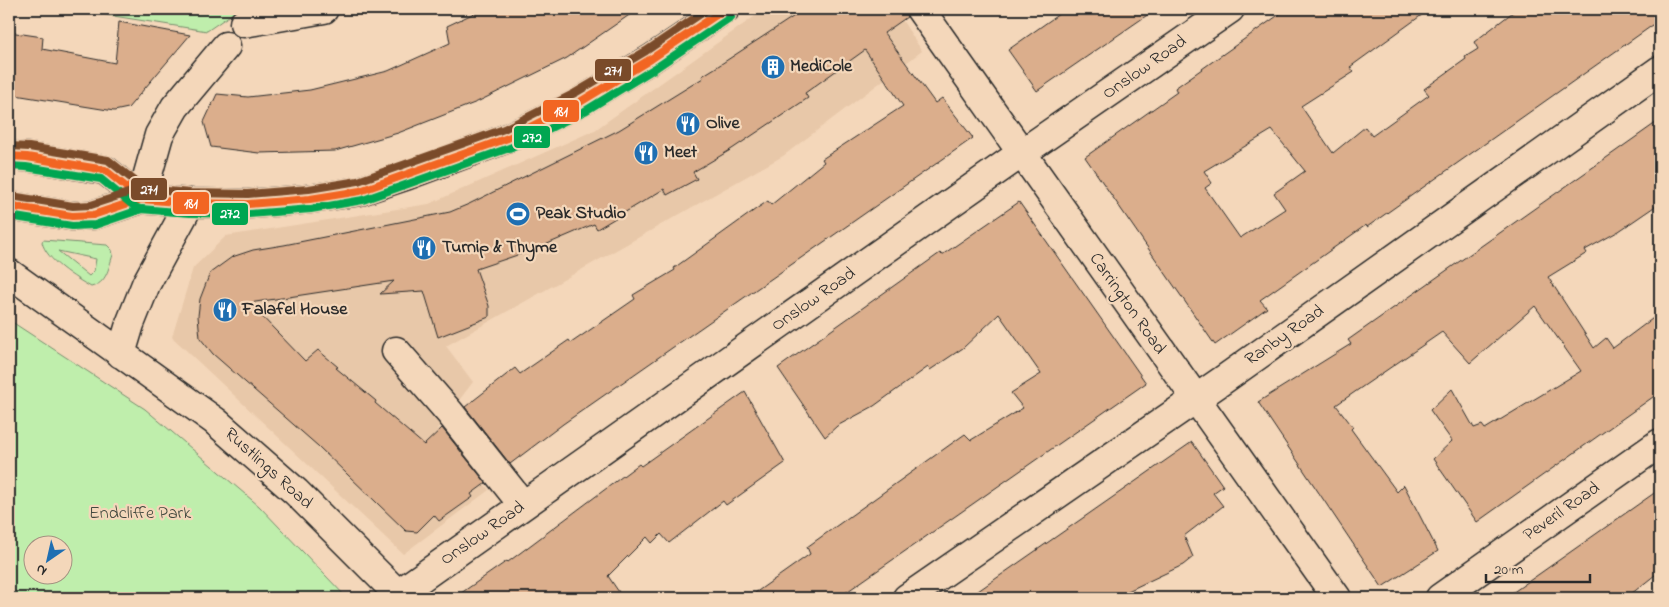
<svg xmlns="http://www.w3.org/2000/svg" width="1669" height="607" font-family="'Indie Flower',sans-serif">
	<rect width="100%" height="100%" fill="#f4d7ba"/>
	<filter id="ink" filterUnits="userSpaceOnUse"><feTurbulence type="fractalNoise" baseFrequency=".02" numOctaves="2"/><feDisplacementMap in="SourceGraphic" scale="10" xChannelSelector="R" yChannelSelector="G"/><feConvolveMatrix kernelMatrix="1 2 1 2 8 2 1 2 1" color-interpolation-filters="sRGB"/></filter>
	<g filter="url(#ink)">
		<path fill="#e8c8a9" d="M 765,9 L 895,9 L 922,51 L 783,156 L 446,346 L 473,382 L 437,429 L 489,490 L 403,554 L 172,337 L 193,268 L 226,236 L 429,204 L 595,130 Z"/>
		<path fill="#bfeeac" stroke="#758c6c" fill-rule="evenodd" d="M 70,9 L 239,9 L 207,31 Z
			M 43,240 L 107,245 L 112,250 L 113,255 C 108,269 107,283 91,287 C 75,278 46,260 42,242 ZM 58,251 L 96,259 L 94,271 L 89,276 Z
			M 9,320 L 145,409 L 259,506 L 347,598 L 9,598 ZM 32,544 L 62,544 L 62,574 L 32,574 Z"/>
		<path fill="#dbae8c" stroke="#2b2b2b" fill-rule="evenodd" d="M 483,9 L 638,9 L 567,58 L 477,102 L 398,133 L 335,151 L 259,153 L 211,147 L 204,122 L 217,94 L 248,97 L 310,90 L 388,71 L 450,43 L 447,26 Z
			M 805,9 L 905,9 L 907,17 L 884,33 L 935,103 L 942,98 L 973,138 L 563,424 L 510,464 L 465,407 L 515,368 L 520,374 L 569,340 L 571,343 L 635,299 L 633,295 L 675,270 L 674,268 L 756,209 L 768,201 L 771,205 L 824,162 L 822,159 L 903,106 L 865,50 L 805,93 L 808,98 L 732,149 L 693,172 L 697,179 L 667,195 L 664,189 L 597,229 L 594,224 L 538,248 L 476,269 L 489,306 L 489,317 L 438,337 L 424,291 L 380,294 L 394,281 L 249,303 L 305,361 L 318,350 L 338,367 L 336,368 L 376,401 L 375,403 L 424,445 L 442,428 L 486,483 L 471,494 L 473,497 L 439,521 L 434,515 L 417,532 L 406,531 L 318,446 L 213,354 L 200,338 L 198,316 L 200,299 L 210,273 L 232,257 L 253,250 L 284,245 L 450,212 L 469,204 L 619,130 L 703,78 L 702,76 L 715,68 Z
			M 1066,9 L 1156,9 L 1037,91 L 1008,50 Z
			M 1287,9 L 1430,9 L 1350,67 L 1354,72 L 1301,106 L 1333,153 L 1365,127 L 1372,136 L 1429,95 L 1424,89 L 1466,59 L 1465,57 L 1478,49 L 1474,42 L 1517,9 L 1660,9 L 1660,20 L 1367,227 L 1366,225 L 1260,300 L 1267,308 L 1215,345 L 1085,157 L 1177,92 L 1175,88 ZM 1272,130 L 1305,171 L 1274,193 L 1285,209 L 1240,238 L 1205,188 L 1212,183 L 1204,171 Z
			M 119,22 L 190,35 L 128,108 L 114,111 L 9,94 L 9,32 L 43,37 L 42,49 L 115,63 Z
			M 1660,120 L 1660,203 L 1619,231 L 1585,250 L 1587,253 L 1548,277 L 1594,348 L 1606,338 L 1613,348 L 1660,313 L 1660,392 L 1477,522 L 1433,459 L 1452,441 L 1430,410 L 1452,389 L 1474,428 L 1482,425 L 1485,429 L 1581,371 L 1535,306 L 1470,363 L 1442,332 L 1336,405 L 1353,427 L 1351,429 L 1397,492 L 1404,485 L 1438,551 L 1382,587 L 1258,402 L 1351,344 L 1348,340 Z
			M 1019,202 L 1146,383 L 838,598 L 748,598 L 810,554 L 807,547 L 965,434 L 971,440 L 1023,408 L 1011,393 L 1041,374 L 999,314 L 963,348 L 930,370 L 928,367 L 874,406 L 837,426 L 825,437 L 778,368 L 940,253 L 942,255 Z
			M 745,392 L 785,463 L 726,505 L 723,501 L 669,543 L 661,534 L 652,543 L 647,537 L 608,576 L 623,598 L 454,598 L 507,561 L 508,562 L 639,464 L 641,466 Z
			M 1192,442 L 1223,486 L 1213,493 L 1223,506 L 1184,536 L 1193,557 L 1183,565 L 1113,598 L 968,598 Z
			M 1660,489 L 1660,571 L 1626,598 L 1505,598 Z"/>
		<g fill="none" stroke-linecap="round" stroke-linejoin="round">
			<defs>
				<path id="minor" d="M 920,9 L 1337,598
					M 244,23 L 324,9
					M 141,199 L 159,135 L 175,107 L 226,46
					M 9,273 L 215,421 L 296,492 L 402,598
					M 396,351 L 450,413 L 523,505
					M 121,354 L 130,324 L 146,284 L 190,203
					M 398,594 L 1006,164 L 1230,9
					M 907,598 L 1223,380 L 1660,70
					M 1440,598 L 1660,443"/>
				<path id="major" d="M 9,156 L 27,157 L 105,170 L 141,199
					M 9,206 L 72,216 L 93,215 L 141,199 L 190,203 L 248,204 L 310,199 L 360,191 L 408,175 L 508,138 L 580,102 L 651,59 L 725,9"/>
			</defs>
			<use href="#minor" stroke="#2b2b2b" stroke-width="31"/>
			<use href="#major" stroke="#2b2b2b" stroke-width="31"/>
			<use href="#minor" stroke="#f4d7ba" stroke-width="28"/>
			<use href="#major" stroke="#fbddab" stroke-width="28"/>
			<defs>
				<path id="bus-1" d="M 9,156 L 27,157 L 105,170 L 141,199 L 190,203 L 248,204 L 310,199 L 360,191 L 508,138 L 580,102 L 651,59 L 725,9
					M 9,206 L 72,216 L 93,215 L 141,199 L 176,202"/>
				<path id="bus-2" d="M 9,166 L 26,167 L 101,179 L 135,207 L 140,209 L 190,213 L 249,214 L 311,209 L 363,200 L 512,147 L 585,111 L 657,67 L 731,17
					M 9,216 L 72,226 L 95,225 L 142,209 L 175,212"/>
				<path id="bus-3" d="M 10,146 L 29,147 L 108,160 L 145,189 L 190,193 L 248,194 L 309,189 L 358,181 L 504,129 L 575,93 L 646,51 L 708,9
					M 11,196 L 73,206 L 91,205 L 140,189 L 177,192"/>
			</defs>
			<use href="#bus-1" stroke="#f4d7ba" stroke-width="11"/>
			<use href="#bus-2" stroke="#f4d7ba" stroke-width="11"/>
			<use href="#bus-3" stroke="#f4d7ba" stroke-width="11"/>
			<use href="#bus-1" stroke="#f26522" stroke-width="8"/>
			<use href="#bus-2" stroke="#00a651" stroke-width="8"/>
			<use href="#bus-3" stroke="#7a4b2a" stroke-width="8"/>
		</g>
	</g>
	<defs>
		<symbol id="building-disc" viewBox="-11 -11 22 22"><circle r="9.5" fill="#1f6fb2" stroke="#f4d7ba"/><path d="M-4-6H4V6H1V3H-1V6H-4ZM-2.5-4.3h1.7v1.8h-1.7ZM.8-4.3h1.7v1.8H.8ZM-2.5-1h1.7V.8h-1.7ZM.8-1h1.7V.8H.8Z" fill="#fff"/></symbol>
		<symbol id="restaurant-disc" viewBox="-11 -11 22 22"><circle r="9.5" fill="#1f6fb2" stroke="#f4d7ba"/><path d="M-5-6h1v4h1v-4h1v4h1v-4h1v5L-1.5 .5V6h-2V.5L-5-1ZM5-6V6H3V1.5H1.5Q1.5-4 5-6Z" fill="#fff"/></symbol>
		<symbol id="stadium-disc" viewBox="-11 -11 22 22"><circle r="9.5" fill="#1f6fb2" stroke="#f4d7ba"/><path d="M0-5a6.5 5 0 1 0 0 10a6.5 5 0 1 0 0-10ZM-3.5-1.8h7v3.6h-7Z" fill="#fff"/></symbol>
	</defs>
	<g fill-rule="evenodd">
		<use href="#building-disc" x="759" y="53" width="28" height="28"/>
		<use href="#restaurant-disc" x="674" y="110" width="28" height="28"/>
		<use href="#restaurant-disc" x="632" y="139" width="28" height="28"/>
		<use href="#stadium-disc" x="504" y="200" width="28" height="28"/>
		<use href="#restaurant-disc" x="410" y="234" width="28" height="28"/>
		<use href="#restaurant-disc" x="211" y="296" width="28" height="28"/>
	</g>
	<g text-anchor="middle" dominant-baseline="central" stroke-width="4.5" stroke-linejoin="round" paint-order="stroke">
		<g font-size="18" font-weight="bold" fill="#2b2b2b" stroke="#f4d7ba" text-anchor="start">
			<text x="790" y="67">MediCole</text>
			<text x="706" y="124">Olive</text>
			<text x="664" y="153">Meet</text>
			<text x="536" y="214">Peak Studio</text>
			<text x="442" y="248">Turnip &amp; Thyme</text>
			<text x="242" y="310">Falafel House</text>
		</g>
		<g font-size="18" fill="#2b2b2b" stroke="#f4d7ba">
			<text transform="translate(1145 68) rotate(-35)">Onslow Road</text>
			<text transform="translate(814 300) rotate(-35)">Onslow Road</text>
			<text transform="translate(1127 304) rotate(55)">Carrington Road</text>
			<text transform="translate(1285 336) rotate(-35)">Ranby Road</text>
			<text transform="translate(268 469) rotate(42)">Rustlings Road</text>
			<text transform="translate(1562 512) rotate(-35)">Peveril Road</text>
			<text transform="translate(483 534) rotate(-35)">Onslow Road</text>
		</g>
		<g font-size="18" fill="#41483e" stroke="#f4d7ba">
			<text x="140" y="514">Endcliffe Park</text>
		</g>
	</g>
	<g stroke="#f4d7ba" stroke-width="2">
		<rect x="594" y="58" width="38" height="24" rx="5" fill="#7a4b2a"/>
		<rect x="542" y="99" width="38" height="24" rx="5" fill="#f26522"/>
		<rect x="513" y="125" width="38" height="24" rx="5" fill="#00a651"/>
		<rect x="130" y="177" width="38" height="24" rx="5" fill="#7a4b2a"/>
		<rect x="172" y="191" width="38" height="24" rx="5" fill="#f26522"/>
		<rect x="211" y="202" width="38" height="24" rx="5" fill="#00a651"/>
	</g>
	<g font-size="14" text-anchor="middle" font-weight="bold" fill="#fff">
		<text x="613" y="75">271</text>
		<text x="561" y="116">181</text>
		<text x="532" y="142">272</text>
		<text x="149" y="194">271</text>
		<text x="191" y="208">181</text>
		<text x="230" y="218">272</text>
	</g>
	<rect width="1669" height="607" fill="none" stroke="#f4d7ba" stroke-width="30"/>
	<rect x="15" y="15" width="1639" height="577" fill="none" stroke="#2b2b2b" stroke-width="2" filter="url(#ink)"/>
	<g transform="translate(48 560) rotate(214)"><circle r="24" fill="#f4d7ba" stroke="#a49281"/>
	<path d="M0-4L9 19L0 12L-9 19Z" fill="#1f6fb2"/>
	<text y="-8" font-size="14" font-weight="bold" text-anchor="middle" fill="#2b2b2b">N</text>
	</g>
	<path d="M1486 574v8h104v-8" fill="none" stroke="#2b2b2b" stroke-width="2.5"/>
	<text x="1494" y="574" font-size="15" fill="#2b2b2b" stroke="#f4d7ba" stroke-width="4" paint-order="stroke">20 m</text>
</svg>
